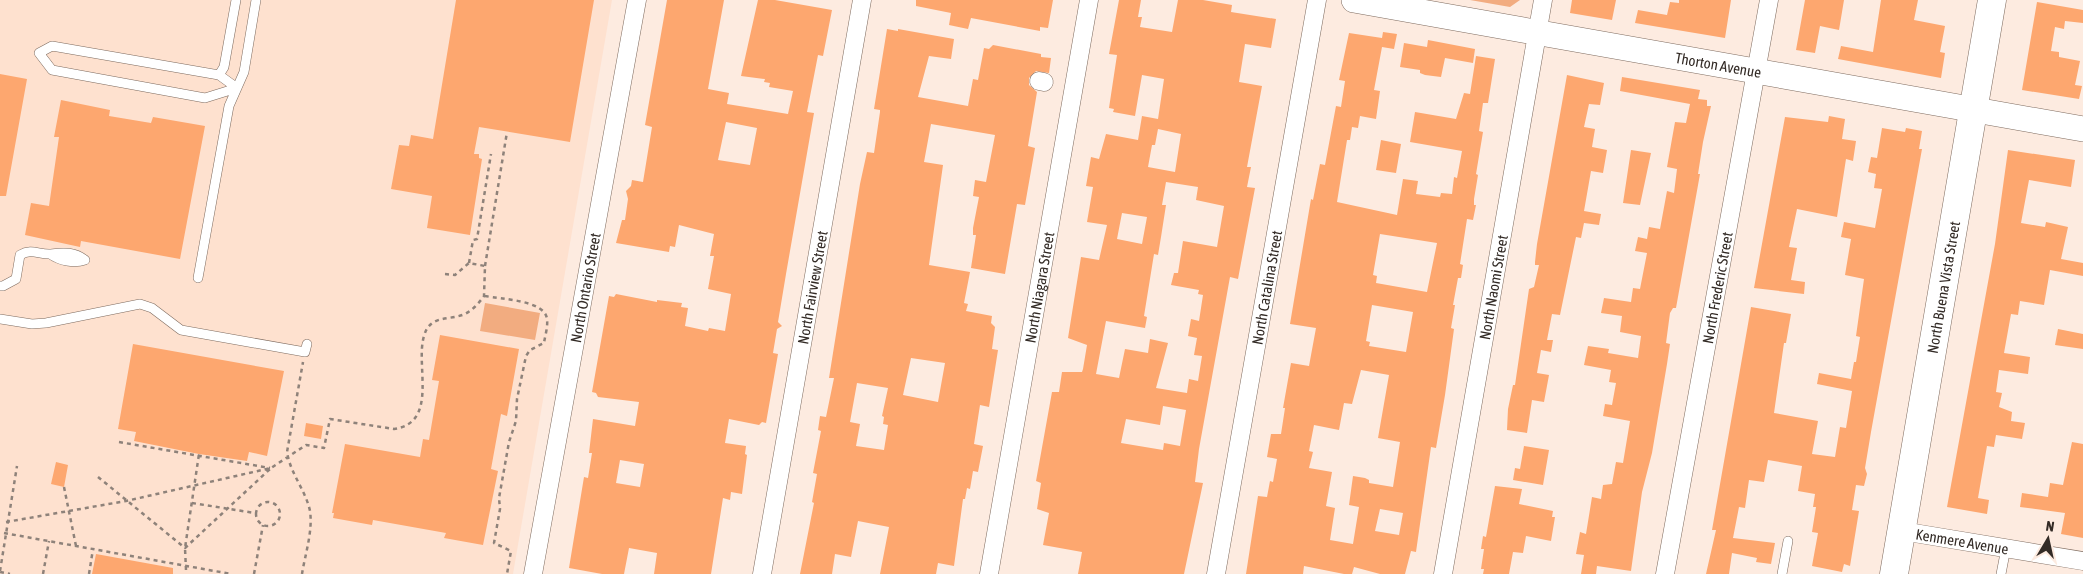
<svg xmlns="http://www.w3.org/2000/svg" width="2083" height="574" font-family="'Asap Condensed',sans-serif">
	<rect width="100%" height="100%" fill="#fdebe0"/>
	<path fill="#fee1cf" d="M 0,0 L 612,0 L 513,574 L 0,574 Z"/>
	<path fill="#f2ac80" d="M 1470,0 L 1520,0 L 1510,7 Z
		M 485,303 L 540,313 L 535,340 L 480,331 Z"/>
	<path fill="#fda76f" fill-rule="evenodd" d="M 456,0 L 594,0 L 570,142 L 479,127 L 474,154 L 479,154 L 479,158 L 482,159 L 470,235 L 427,228 L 432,196 L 391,189 L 399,145 L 409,146 L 411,135 L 433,139 Z
		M 667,0 L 724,0 L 708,89 L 729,93 L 727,104 L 788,114 L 793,91 L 769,87 L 770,83 L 764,82 L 765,79 L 741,76 L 758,0 L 775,0 L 832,10 L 823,56 L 818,55 L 807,112 L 814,113 L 786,274 L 778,322 L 782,326 L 777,329 L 773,353 L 778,354 L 766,423 L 762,422 L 759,425 L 729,419 L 725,443 L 746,446 L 745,454 L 747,455 L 742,494 L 731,492 L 730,500 L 723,498 L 711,574 L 654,574 L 657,553 L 629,548 L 624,574 L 602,574 L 569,568 L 584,477 L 588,478 L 592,453 L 589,453 L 593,419 L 635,426 L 639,402 L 598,397 L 596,393 L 592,392 L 609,296 L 614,297 L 616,294 L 657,302 L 657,300 L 682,303 L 681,307 L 688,308 L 685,326 L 708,331 L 709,328 L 725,331 L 731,294 L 708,289 L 714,256 L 710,256 L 714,234 L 679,225 L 675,247 L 670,246 L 669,252 L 616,243 L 622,220 L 625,220 L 628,199 L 626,191 L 631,186 L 632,180 L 643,182 L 652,127 L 645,125 ZM 726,122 L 757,128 L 750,165 L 718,160 ZM 620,460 L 644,464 L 640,487 L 616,483 Z
		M 916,0 L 1053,0 L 1048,28 L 1040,27 L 1040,31 L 971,18 L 968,29 L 949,25 L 951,13 L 916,6 Z
		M 1119,0 L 1141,0 L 1138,17 L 1142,17 L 1140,27 L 1172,32 L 1178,0 L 1203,0 L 1232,5 L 1231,12 L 1276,19 L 1271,48 L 1245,44 L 1239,82 L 1262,86 L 1247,167 L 1251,167 L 1247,187 L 1255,188 L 1238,279 L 1230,277 L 1199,449 L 1195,482 L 1203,483 L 1184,574 L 1078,574 L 1082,552 L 1043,545 L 1049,513 L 1037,509 L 1041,483 L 1036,481 L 1052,392 L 1059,392 L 1062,372 L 1082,372 L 1083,369 L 1087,345 L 1068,338 L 1081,257 L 1099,260 L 1107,225 L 1087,222 L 1093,187 L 1086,186 L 1091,157 L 1099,159 L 1106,134 L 1138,140 L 1142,116 L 1158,119 L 1164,79 L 1142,75 L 1135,116 L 1113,112 L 1114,109 L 1109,108 L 1117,55 L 1109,54 ZM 1158,129 L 1181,134 L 1175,172 L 1148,167 L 1152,145 L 1155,145 ZM 1166,182 L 1198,187 L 1196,200 L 1224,206 L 1217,247 L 1183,241 L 1178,273 L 1174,273 L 1171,285 L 1199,290 L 1198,294 L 1203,295 L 1199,321 L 1191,319 L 1188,336 L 1197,338 L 1194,355 L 1202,356 L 1198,381 L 1189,379 L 1187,393 L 1156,388 L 1168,343 L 1150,339 L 1148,353 L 1125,349 L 1119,378 L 1096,374 L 1106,321 L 1145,328 L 1147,317 L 1144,316 L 1154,254 L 1158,255 L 1161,237 L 1166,205 L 1162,205 ZM 1122,213 L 1147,217 L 1142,244 L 1117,239 ZM 1163,406 L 1186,410 L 1180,446 L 1164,443 L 1163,450 L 1121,443 L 1126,419 L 1160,425 Z
		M 1572,0 L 1616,0 L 1612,20 L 1570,13 Z
		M 1679,0 L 1731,0 L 1725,38 L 1635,23 L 1638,10 L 1667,15 L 1670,2 L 1679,3 Z
		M 1805,0 L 1844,0 L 1839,30 L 1820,26 L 1815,53 L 1796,50 Z
		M 1881,0 L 1918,0 L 1914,20 L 1945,26 L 1940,52 L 1945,53 L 1941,78 L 1838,59 L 1841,46 L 1873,52 Z
		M 2037,2 L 2083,10 L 2083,23 L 2065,21 L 2064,29 L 2055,27 L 2051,51 L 2059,52 L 2059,57 L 2080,61 L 2075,85 L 2082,86 L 2079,99 L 2022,90 Z
		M 887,29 L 898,31 L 898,29 L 954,39 L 951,59 L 929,56 L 918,97 L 968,106 L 973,79 L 978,80 L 984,48 L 989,49 L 993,45 L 1041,54 L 1041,57 L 1051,58 L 1049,73 L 1036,71 L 1029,78 L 1029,85 L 1037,92 L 1028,146 L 1035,148 L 1025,205 L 1017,204 L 1005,274 L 971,268 L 976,235 L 973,235 L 973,228 L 979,197 L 973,196 L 975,180 L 986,182 L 995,135 L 931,124 L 924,162 L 943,165 L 929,265 L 970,272 L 964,303 L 968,304 L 966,311 L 992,316 L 991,323 L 995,327 L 992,349 L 998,350 L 989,407 L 980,405 L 974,444 L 983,446 L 978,472 L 973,471 L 970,489 L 967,488 L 965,499 L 963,499 L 954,566 L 938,563 L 936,574 L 880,574 L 889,527 L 858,521 L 851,557 L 835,554 L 832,574 L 800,574 L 814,503 L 812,502 L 817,474 L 813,473 L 821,431 L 818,430 L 820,416 L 826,417 L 834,378 L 829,378 L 860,184 L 867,152 L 874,153 L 880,112 L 880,110 L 874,109 ZM 911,358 L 945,363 L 938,402 L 903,395 ZM 857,383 L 888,388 L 882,416 L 884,417 L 883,424 L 888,425 L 884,450 L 856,446 L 860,424 L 850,422 Z
		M 1383,32 L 1397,34 L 1394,49 L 1382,47 L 1374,90 L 1380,91 L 1376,119 L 1360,116 L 1358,128 L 1352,127 L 1350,140 L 1347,140 L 1337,202 L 1397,215 L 1403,179 L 1418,181 L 1416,194 L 1440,197 L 1441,193 L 1452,194 L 1454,177 L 1457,178 L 1462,151 L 1410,142 L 1415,112 L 1456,119 L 1464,93 L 1470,94 L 1476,56 L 1495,59 L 1488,103 L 1483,103 L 1479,131 L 1483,132 L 1476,174 L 1478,175 L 1474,199 L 1474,205 L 1476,205 L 1473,220 L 1467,219 L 1460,264 L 1463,265 L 1461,278 L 1458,278 L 1453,305 L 1455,305 L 1451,328 L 1454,329 L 1445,395 L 1436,448 L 1431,447 L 1416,552 L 1411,551 L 1405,574 L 1380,574 L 1354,567 L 1352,574 L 1344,574 L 1304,566 L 1303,574 L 1246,574 L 1258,496 L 1267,497 L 1270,481 L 1273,482 L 1277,459 L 1267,457 L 1271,434 L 1281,434 L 1285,408 L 1283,408 L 1291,363 L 1309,366 L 1316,328 L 1290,324 L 1311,199 L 1313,200 L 1320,164 L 1325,165 L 1336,106 L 1341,107 L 1345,81 L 1339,80 L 1349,33 L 1382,38 ZM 1380,234 L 1437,243 L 1427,292 L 1376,283 L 1377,276 L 1373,275 ZM 1372,305 L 1413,312 L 1406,352 L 1369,346 L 1370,342 L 1366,341 ZM 1361,370 L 1389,375 L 1378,438 L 1400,442 L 1393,487 L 1369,483 L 1369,480 L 1365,478 L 1353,476 L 1349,505 L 1359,507 L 1353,544 L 1330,540 L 1335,508 L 1326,506 L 1332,472 L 1309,468 L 1313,452 L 1309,451 L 1314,425 L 1339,430 L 1344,403 L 1352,404 ZM 1380,509 L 1403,513 L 1399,535 L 1375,531 Z
		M 1428,40 L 1475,49 L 1473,63 L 1445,58 L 1441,77 L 1425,75 L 1420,73 L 1420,70 L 1400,67 L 1404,43 L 1427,47 Z
		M 0,74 L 27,79 L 6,196 L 0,196 Z
		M 1567,75 L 1604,83 L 1600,105 L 1589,104 L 1584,127 L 1595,129 L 1592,147 L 1607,150 L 1603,173 L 1591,171 L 1584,211 L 1601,214 L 1599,225 L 1584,223 L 1581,238 L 1576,237 L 1560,315 L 1552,314 L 1547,340 L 1553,340 L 1551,352 L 1541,350 L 1537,373 L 1549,375 L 1544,402 L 1532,400 L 1527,433 L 1507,430 L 1508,409 L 1513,385 L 1515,385 L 1529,289 L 1534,287 L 1539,265 L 1535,265 L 1535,262 L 1537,244 Z
		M 1622,77 L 1700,90 L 1698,99 L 1707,100 L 1707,106 L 1711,106 L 1703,142 L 1698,174 L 1700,174 L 1676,308 L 1673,308 L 1670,313 L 1666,343 L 1670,344 L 1667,364 L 1652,453 L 1642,492 L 1631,571 L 1597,566 L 1596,574 L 1581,574 L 1584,555 L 1576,554 L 1580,532 L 1586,534 L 1592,497 L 1601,499 L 1603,485 L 1612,484 L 1616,462 L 1623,463 L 1630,421 L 1603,416 L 1605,404 L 1612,405 L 1616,383 L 1609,382 L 1611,370 L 1584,365 L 1588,346 L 1609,349 L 1608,353 L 1638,358 L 1641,336 L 1620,332 L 1622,316 L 1601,313 L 1604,298 L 1631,302 L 1633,288 L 1640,289 L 1647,253 L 1635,251 L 1638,237 L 1647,239 L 1649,227 L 1660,229 L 1667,191 L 1674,193 L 1677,169 L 1667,167 L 1675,122 L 1686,123 L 1690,104 L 1620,91 Z
		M 61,100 L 110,110 L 109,116 L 151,123 L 153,117 L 205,126 L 180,259 L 81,241 L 80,247 L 25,235 L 31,203 L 49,206 L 59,137 L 54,137 Z
		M 1829,116 L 1845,119 L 1842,139 L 1856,141 L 1853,161 L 1846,159 L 1837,217 L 1797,209 L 1789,247 L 1797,248 L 1791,280 L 1805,282 L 1804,294 L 1754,288 L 1785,117 L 1828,122 Z
		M 1882,128 L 1905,132 L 1906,128 L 1922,131 L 1919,149 L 1922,149 L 1871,432 L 1865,468 L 1867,474 L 1864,486 L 1856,485 L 1852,510 L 1859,511 L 1850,566 L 1844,564 L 1842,572 L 1812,566 L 1818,533 L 1812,532 L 1816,507 L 1813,507 L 1815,494 L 1798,491 L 1802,466 L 1768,460 L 1764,482 L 1749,480 L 1745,508 L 1739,507 L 1733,538 L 1775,543 L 1771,564 L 1756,562 L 1757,558 L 1732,553 L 1729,574 L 1706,574 L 1716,530 L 1712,530 L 1751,307 L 1791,314 L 1786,343 L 1784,343 L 1774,413 L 1818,421 L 1812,454 L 1835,457 L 1840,427 L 1846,428 L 1852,391 L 1817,384 L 1819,373 L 1851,379 L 1854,362 L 1856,362 L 1860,337 L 1856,336 L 1864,279 L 1845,275 L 1851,239 L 1841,237 L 1844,222 L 1875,228 L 1882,189 L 1874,188 L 1876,174 L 1868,172 L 1871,157 L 1877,158 Z
		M 1381,140 L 1401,144 L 1396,173 L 1376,170 Z
		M 1631,150 L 1651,153 L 1640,205 L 1623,203 Z
		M 2008,150 L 2075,160 L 2071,187 L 2029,180 L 2021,223 L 2045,227 L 2046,222 L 2068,227 L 2061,259 L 2083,263 L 2083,276 L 2050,270 L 2044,305 L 2020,301 L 2018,315 L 2011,314 L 2004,353 L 2030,357 L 2028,374 L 1999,370 L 1996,392 L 2002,393 L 1999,407 L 2012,412 L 2011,421 L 2025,423 L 2022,439 L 1996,435 L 1994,447 L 1987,446 L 1978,498 L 1989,500 L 1987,514 L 1947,507 L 1995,244 Z
		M 2058,329 L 2083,334 L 2083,349 L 2055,345 Z
		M 440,335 L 519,349 L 507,416 L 501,414 L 491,469 L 498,471 L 483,545 L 444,538 L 446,533 L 373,520 L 372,525 L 333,518 L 334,513 L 332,513 L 345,444 L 420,457 L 423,439 L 429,440 L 439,381 L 432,380 Z
		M 133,344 L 284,371 L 267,456 L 249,452 L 247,461 L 199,454 L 134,441 L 136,432 L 118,429 Z
		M 306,423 L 323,426 L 321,439 L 304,436 Z
		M 2072,442 L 2083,444 L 2083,538 L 2061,534 L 2065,513 L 2020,507 L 2022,493 L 2048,497 L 2050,483 L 2063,485 Z
		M 1524,446 L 1549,450 L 1543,485 L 1513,480 L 1515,468 L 1520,469 Z
		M 56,462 L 68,465 L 64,487 L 51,484 Z
		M 1495,486 L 1522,489 L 1519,504 L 1553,511 L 1552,517 L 1555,517 L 1551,541 L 1526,536 L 1523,553 L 1513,552 L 1509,574 L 1483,574 L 1484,569 L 1481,569 L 1484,549 L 1481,549 L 1483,536 L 1486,537 Z
		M 96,554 L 173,568 L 173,574 L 92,574 Z"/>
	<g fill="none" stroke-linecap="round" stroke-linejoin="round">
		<defs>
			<path id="lane" d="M 52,46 L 219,75 L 237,88 L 205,98 L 52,70 L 39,53 Z
				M 219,75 L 224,67 L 236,0
				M 50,254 C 60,261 74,264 85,260
				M 198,278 L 229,106 L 244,72 L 256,0
				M 0,286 L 3,286 L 16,279 L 20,255 C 32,248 39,255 51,254 C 64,252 75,252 85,260
				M 0,319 L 32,324 L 46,323 L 140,304 L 152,308 L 181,330 L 305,352 L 307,344
				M 1782,574 L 1788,541
				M 2001,574 L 2006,548"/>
			<g id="street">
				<path d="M 1039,81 L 1044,82"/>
				<path id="s1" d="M 1902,531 L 2083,561"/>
				<path id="s2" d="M 533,574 L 637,0"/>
				<path id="s3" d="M 762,574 L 862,0"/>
				<path id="s4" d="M 989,574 L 1089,0"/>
				<path id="s5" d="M 1216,574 L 1317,0"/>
				<path id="s6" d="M 1443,574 L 1543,0"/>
				<path id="s7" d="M 1665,574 L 1769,0"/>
			</g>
			<g id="secondary">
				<path id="s8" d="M 1354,0 L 2083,129"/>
			</g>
			<g id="primary">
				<path id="s9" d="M 1894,574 L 1992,0"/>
			</g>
		</defs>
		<use href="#lane" stroke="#7e6b5f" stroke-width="10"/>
		<use href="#street" stroke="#7e6b5f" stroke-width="19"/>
		<use href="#secondary" stroke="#7e6b5f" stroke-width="26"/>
		<use href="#primary" stroke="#7e6b5f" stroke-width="29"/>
		<path stroke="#8e827a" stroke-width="2.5" stroke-dasharray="4 4" stroke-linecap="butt" d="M 469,263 L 473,240 L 477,239 L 491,154
			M 485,266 L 507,132
			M 485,296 C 500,299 545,300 547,319 C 548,327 545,336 544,343 L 530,350 L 526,356 L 517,399 L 516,421 L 509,442 L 499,498 L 500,509 L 494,543 L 511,551 L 507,574
			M 119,442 L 270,468
			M 98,477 L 185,548 L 270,469
			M 64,487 L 76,546
			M256 514a12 12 0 1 1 24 0a12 12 0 1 1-24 0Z
			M 192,503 L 255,513
			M 6,522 L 126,501 L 271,468 L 306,445 L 324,448 L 330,419 L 394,429 C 439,423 415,365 424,336 C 430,314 449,321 465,314 C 473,310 479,303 484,296 L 485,266 L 469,263 L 455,275 L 444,274
			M 4,533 L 231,574
			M 186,570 L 185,548 L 199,454
			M 0,571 L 17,466
			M 0,572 L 10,574
			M 43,574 L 49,541
			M 89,574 L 93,549
			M 254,574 L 263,525
			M 302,574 C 305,555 313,531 310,511 C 306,491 290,473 287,452 L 303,362"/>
		<use href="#lane" stroke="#fff" stroke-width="9"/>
		<use href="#street" stroke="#fff" stroke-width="18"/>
		<use href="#secondary" stroke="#fff" stroke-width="25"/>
		<use href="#primary" stroke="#fff" stroke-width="28"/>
	</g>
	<g text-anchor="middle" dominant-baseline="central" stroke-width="5" stroke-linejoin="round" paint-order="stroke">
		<g font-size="15" fill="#332b26" stroke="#fdebe0">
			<text stroke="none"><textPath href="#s8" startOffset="370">Thorton Avenue</textPath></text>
			<text stroke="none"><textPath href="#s2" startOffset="291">North Ontario Street</textPath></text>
			<text stroke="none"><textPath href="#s3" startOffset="291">North Fairview Street</textPath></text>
			<text stroke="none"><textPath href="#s4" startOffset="291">North Niagara Street</textPath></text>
			<text stroke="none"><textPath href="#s5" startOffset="291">North Catalina Street</textPath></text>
			<text stroke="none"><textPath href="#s6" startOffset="291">North Naomi Street</textPath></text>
			<text stroke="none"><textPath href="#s7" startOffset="291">North Frederic Street</textPath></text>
			<text stroke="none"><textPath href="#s9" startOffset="291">North Buena Vista Street</textPath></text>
			<text stroke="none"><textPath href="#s1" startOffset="61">Kenmere Avenue</textPath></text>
		</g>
	</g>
	<g transform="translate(2048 539) rotate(9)" stroke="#fdebe0" stroke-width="4" paint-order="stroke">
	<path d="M0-4L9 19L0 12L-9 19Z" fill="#332b26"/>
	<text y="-8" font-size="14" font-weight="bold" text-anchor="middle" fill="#332b26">N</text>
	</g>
</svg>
